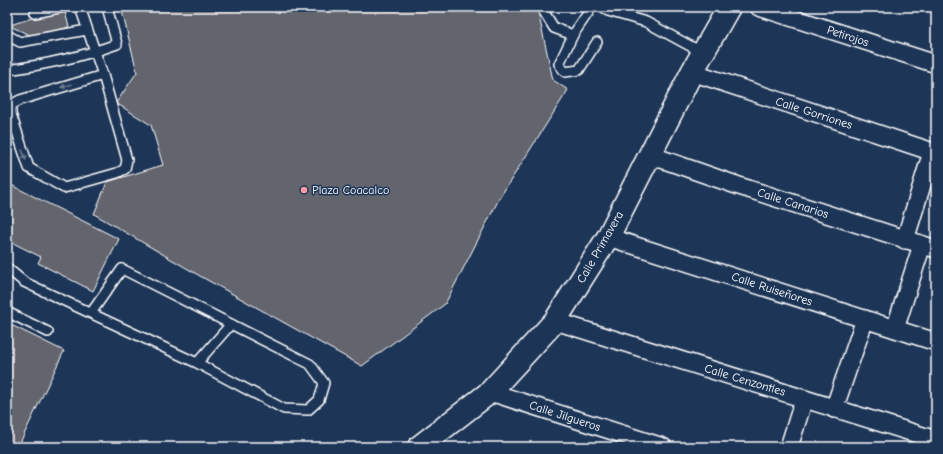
<svg xmlns="http://www.w3.org/2000/svg" width="943" height="454" font-family="'Comic Neue',sans-serif">
	<rect width="100%" height="100%" fill="#1d3557"/>
	<filter id="ink" filterUnits="userSpaceOnUse"><feTurbulence type="fractalNoise" baseFrequency=".025" numOctaves="2"/><feDisplacementMap in="SourceGraphic" scale="8" xChannelSelector="R" yChannelSelector="G"/><feConvolveMatrix kernelMatrix="1 2 1 2 8 2 1 2 1" color-interpolation-filters="sRGB"/></filter>
	<g filter="url(#ink)">
		<path fill="#64656e" stroke="#fff" d="M 121,7 L 537,7 L 553,80 L 568,90 L 500,197 L 445,304 L 362,366 L 200,276 L 94,214 L 107,182 L 163,165 L 151,125 L 116,103 L 137,72 Z
			M 64,8 L 69,27 L 31,38 L 30,35 L 14,28 L 10,25 Z
			M 7,183 L 119,239 L 93,291 L 38,263 L 41,257 L 7,240 Z
			M 7,323 L 64,351 L 18,447 L 7,447 Z"/>
		<g fill="none" stroke-linecap="round" stroke-linejoin="round">
			<defs>
				<path id="lane" d="M 80,7 L 103,75 L 127,160 L 125,169 L 117,173 L 64,188 L 29,168 L 11,114 L 11,105 L 20,100 L 103,75
					M 541,7 L 554,28 L 573,35 L 592,7
					M 601,7 L 608,11 L 646,22 L 703,53
					M 35,13 L 64,7
					M 7,35 L 20,42 L 87,30
					M 573,35 L 559,64 L 565,72 L 579,70 L 597,42
					M 7,70 C 44,65 81,57 117,44 L 107,7
					M 7,268 L 24,282 L 197,363 L 284,409 L 308,410 L 319,400 L 324,383 L 310,364 L 122,269 L 91,313
					M 7,312 L 48,332
					M 197,363 L 231,324"/>
				<path id="street" d="M 759,7 L 936,64
					M 692,72 L 936,153
					M 650,155 L 739,186 L 936,249
					M 608,237 L 936,342
					M 905,240 L 932,152
					M 555,321 L 936,440
					M 895,329 L 922,245
					M 490,392 L 663,447
					M 834,409 L 865,319
					M 789,447 L 804,399"/>
				<path id="secondary" d="M 419,447 L 490,392 L 555,321 L 608,237 L 692,72 L 729,7"/>
			</defs>
			<use href="#lane" stroke="#fff" stroke-width="12"/>
			<use href="#street" stroke="#fff" stroke-width="20"/>
			<use href="#secondary" stroke="#fff" stroke-width="25"/>
			<use href="#lane" stroke="#1d3557" stroke-width="9"/>
			<use href="#street" stroke="#1d3557" stroke-width="17"/>
			<use href="#secondary" stroke="#1d3557" stroke-width="22"/>
		</g>
		<defs><path id="oneway-solid" d="M-6-.8H1V-3.2L6.5 0L1 3.2V.8H-6Z"/></defs>
		<g fill="#6c7c92">
			<use href="#oneway-solid" transform="translate(66 86) rotate(164)"/>
			<use href="#oneway-solid" transform="translate(24 155) rotate(70)"/>
		</g>
	</g>
	<circle fill="#ff9aa2" stroke="#1d3557" stroke-width="1.5" cx="304" cy="190" r="4"/>
	<g text-anchor="middle" dominant-baseline="central" stroke-width="3" stroke-linejoin="round" paint-order="stroke">
		<g font-size="12" fill="#fff" stroke="#1d3557">
			<text transform="translate(848 36) rotate(18)">Petirojos</text>
			<text transform="translate(814 113) rotate(18)">Calle Gorriones</text>
			<text transform="translate(793 203) rotate(18)">Calle Canarios</text>
			<text transform="translate(600 247) rotate(-60)">Calle Primavera</text>
			<text transform="translate(772 289) rotate(18)">Calle Ruiseñores</text>
			<text transform="translate(745 380) rotate(17)">Calle Cenzontles</text>
			<text transform="translate(565 416) rotate(18)">Calle Jilgueros</text>
		</g>
		<g font-size="12" fill="#fff" stroke="#1d3557" text-anchor="start">
			<text x="312" y="190">Plaza Coacalco</text>
		</g>
	</g>
	<rect width="943" height="454" fill="none" stroke="#1d3557" stroke-width="24"/>
	<rect x="12" y="12" width="919" height="430" fill="none" stroke="#fff" stroke-width="1.5" filter="url(#ink)"/>
</svg>
